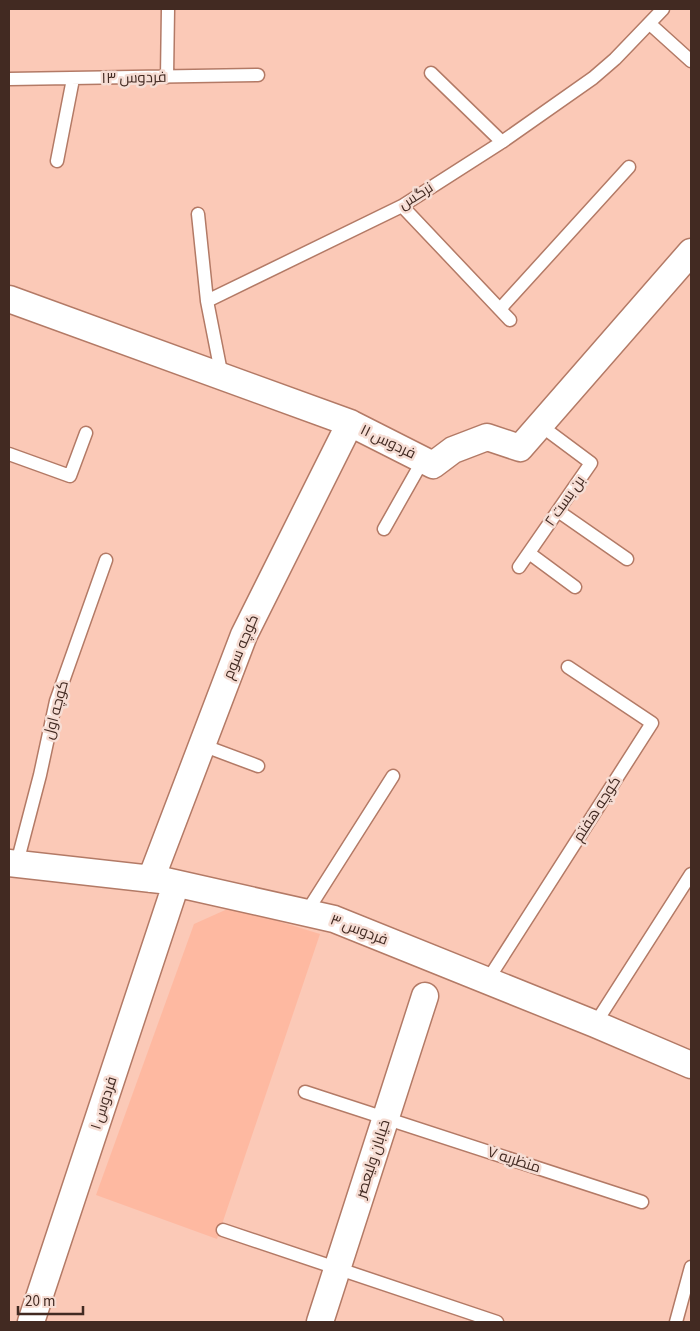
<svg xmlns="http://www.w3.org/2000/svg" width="700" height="1331" font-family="'Source Sans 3',Cairo,sans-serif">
	<rect width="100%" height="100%" fill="#fbc9b7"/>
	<path fill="#feb9a1" d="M 232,907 L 320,934 L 217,1239 L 96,1195 L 194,924 Z"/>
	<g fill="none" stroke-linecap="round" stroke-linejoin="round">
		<defs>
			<path id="lane" d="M 650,24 L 691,61
				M 431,73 L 502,142
				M 167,77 L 168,9
				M 9,79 L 258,75
				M 57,161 L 73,79
				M 402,206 L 510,320
				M 198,214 L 207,301
				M 500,309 L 629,167
				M 222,377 L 207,301 L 402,206 L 502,142 L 593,78 L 615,59 L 663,9
				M 9,454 L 70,476 L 86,433
				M 558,511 L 627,559
				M 384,529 L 423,460
				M 529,553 L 575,587
				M 519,567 L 591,463 L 540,425
				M 202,745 L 258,766
				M 17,863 L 40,775 L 56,701 L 106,560
				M 306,913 L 393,776
				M 487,981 L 652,723 L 568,667
				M 595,1024 L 691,874
				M 305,1092 L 642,1202
				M 223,1230 L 497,1322
				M 676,1322 L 691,1267"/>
			<path id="street" d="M 9,299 L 350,423 L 433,465 L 453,450 L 487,437 L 520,448 L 691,252
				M 9,863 L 161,880 L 334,919 L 595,1024 L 691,1065
				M 151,879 L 244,635 L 350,423
				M 31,1322 L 176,884
				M 320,1322 L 425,996"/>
		</defs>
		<use href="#lane" stroke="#b37a66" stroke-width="15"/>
		<use href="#street" stroke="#b37a66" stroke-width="29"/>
		<use href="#lane" stroke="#fff" stroke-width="12"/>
		<use href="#street" stroke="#fff" stroke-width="26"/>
	</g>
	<g text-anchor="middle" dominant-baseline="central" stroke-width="5" stroke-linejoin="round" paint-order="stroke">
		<g font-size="15" fill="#422a22" stroke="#f6ddd4">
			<text transform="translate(134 78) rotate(-1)">فردوس ۱۳</text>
			<text transform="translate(416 196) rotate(-32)">نرگس</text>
			<text transform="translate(388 442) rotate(26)">فردوس ۱۱</text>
			<text transform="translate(565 501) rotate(-55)">بن بست ۲</text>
			<text transform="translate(241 647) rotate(-67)">کوچه سوم</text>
			<text transform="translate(56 710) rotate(-75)">کوچه اول</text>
			<text transform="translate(597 809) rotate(-57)">کوچه هفتم</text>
			<text transform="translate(359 930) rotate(21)">فردوس ۳</text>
			<text transform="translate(104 1103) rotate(-72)">فردوس ۱</text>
			<text transform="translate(373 1159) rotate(-72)">خیابان ولیعصر</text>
			<text transform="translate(514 1160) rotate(18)">منظریه ۷</text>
		</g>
	</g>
	<rect width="700" height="1331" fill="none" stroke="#422a22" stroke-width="20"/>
	<path d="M18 1306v8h65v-8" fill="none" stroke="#422a22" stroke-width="2.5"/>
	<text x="25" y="1306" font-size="15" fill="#422a22" stroke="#f6ddd4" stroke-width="4" paint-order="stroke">20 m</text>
</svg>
